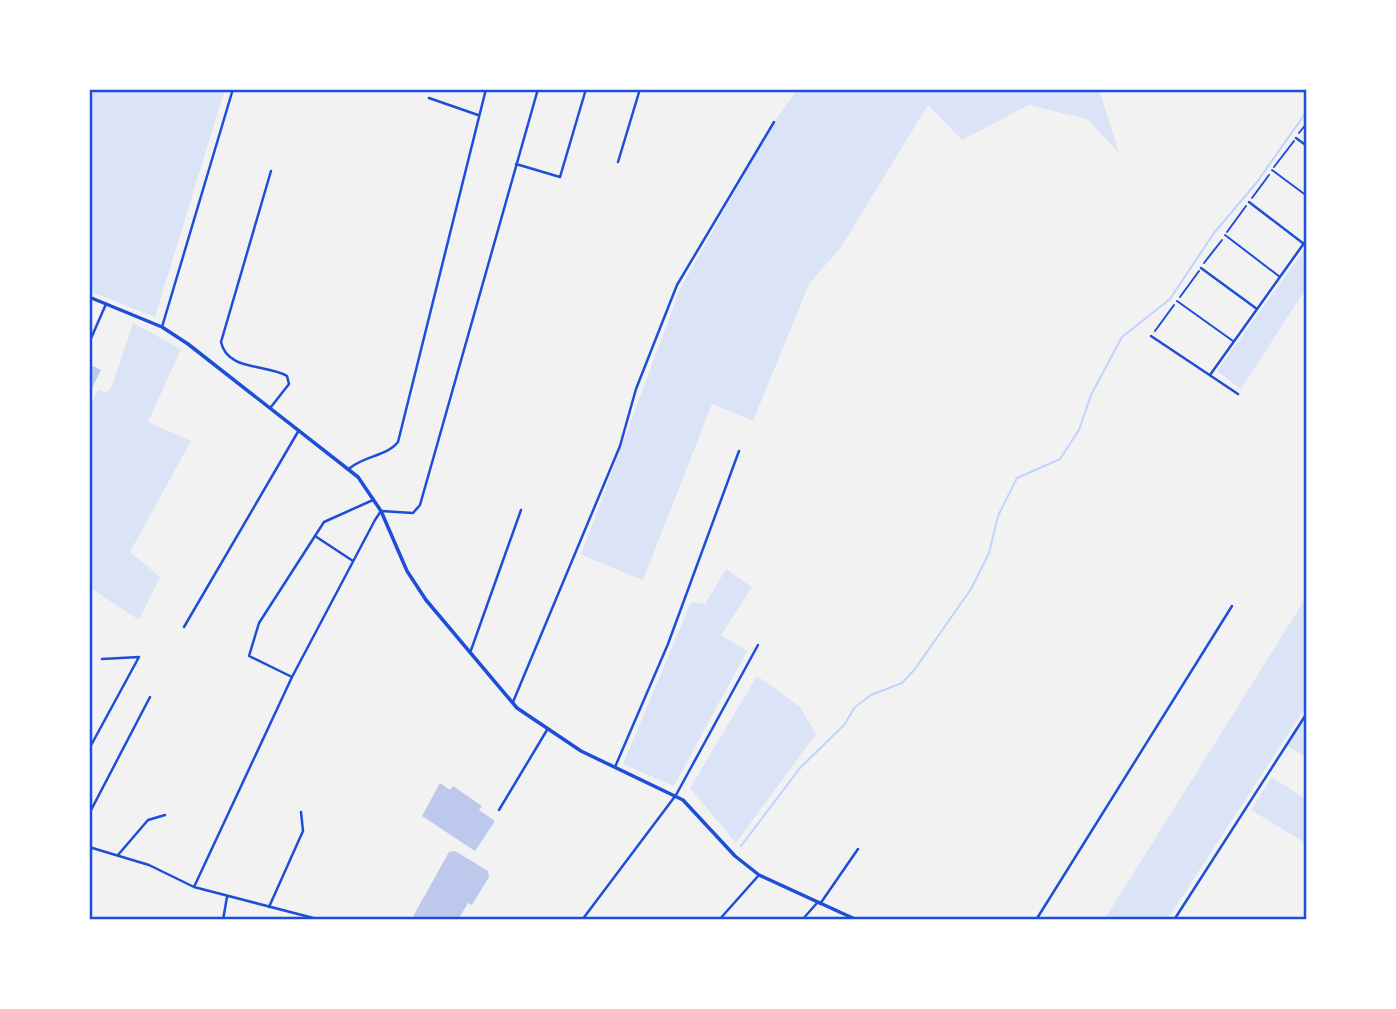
<svg xmlns="http://www.w3.org/2000/svg" width="1396" height="1009" font-family="Arial,sans-serif">
	<rect width="100%" height="100%" fill="#f2f2f2"/>
	<path fill="#dbe4f7" d="M 89,89 L 225,89 L 155,317 L 89,291 Z
		M 798,89 L 1099,89 L 1119,153 L 1087,119 L 1029,105 L 962,140 L 928,105 L 841,247 L 809,284 L 753,421 L 712,404 L 643,580 L 581,555 L 680,289 L 774,122 Z
		M 1307,246 L 1307,287 L 1241,389 L 1217,371 Z
		M 133,323 L 181,349 L 148,422 L 191,441 L 130,552 L 160,577 L 139,620 L 89,587 L 89,408 L 98,390 L 106,393 L 112,386 Z
		M 726,569 L 752,587 L 721,635 L 747,651 L 674,786 L 623,764 L 691,602 L 705,604 Z
		M 1307,596 L 1307,705 L 1167,920 L 1104,920 Z
		M 757,676 L 800,707 L 816,734 L 736,843 L 690,788 Z
		M 1307,713 L 1307,758 L 1286,745 Z
		M 1272,777 L 1307,800 L 1307,844 L 1251,810 Z"/>
	<g fill="none" stroke-linecap="round" stroke-linejoin="round">
		<path stroke="#bfd3fe" stroke-width="2" d="M 741,846 L 800,768 L 844,725 L 855,707 L 871,695 L 902,683 L 915,669 L 971,589 L 989,553 L 998,516 L 1017,478 L 1060,459 L 1079,430 L 1091,395 L 1122,337 L 1170,299 L 1214,233 L 1257,182 L 1307,111"/>
	</g>
	<path fill="#bdc9ec" d="M 93,366 L 101,370 L 92,388 L 89,374 Z
		M 440,783 L 450,790 L 453,786 L 482,806 L 479,810 L 495,821 L 475,851 L 422,816 Z
		M 455,851 L 488,871 L 489,877 L 472,905 L 468,903 L 458,920 L 411,920 L 449,852 Z"/>
	<g fill="none" stroke-linecap="round" stroke-linejoin="round">
		<path stroke="#1d4ed8" stroke-width="2" d="M 1299,133 L 1307,123
			M 1274,167 L 1294,141
			M 1252,198 L 1269,175
			M 1227,232 L 1246,206
			M 1204,263 L 1222,240
			M 1180,297 L 1199,271
			M 1155,331 L 1174,305"/>
		<path stroke="#1d4ed8" stroke-width="2" d="M 1272,170 L 1307,196
			M 1225,235 L 1280,277
			M 1177,301 L 1233,341"/>
		<path stroke="#1d4ed8" stroke-width="2.5" d="M 429,98 L 478,115
			M 1296,138 L 1307,146
			M 618,162 L 640,89
			M 516,164 L 560,177 L 586,89
			M 1249,202 L 1304,244
			M 1201,268 L 1257,309
			M 162,327 L 233,89
			M 1151,336 L 1238,394
			M 89,343 L 106,304
			M 1210,375 L 1307,239
			M 271,407 L 289,384 L 287,376 C 267,364 227,371 221,342 L 271,171
			M 350,468 C 364,456 387,456 398,442 L 486,89
			M 315,536 L 353,561
			M 184,627 L 299,430
			M 470,653 L 521,510
			M 292,677 L 249,656 L 259,623 L 324,522 L 373,500
			M 513,702 L 620,446 L 636,389 L 677,285 L 774,122
			M 89,749 L 139,657 L 102,659
			M 615,767 L 668,644 L 739,451
			M 499,810 L 547,730
			M 89,814 L 150,697
			M 89,847 L 149,865 L 194,887 L 321,920
			M 118,855 L 148,820 L 165,815
			M 194,887 L 292,677 L 375,520 L 381,511 L 413,513 L 420,505 L 538,89
			M 820,904 L 858,849
			M 269,907 L 303,831 L 301,812
			M 223,920 L 227,897
			M 582,920 L 676,795 L 758,645
			M 719,920 L 759,875
			M 802,920 L 817,903
			M 1036,920 L 1232,606
			M 1174,920 L 1307,713"/>
		<path stroke="#1d4ed8" stroke-width="3.5" d="M 89,297 L 162,327 L 188,344 L 358,477 L 381,511 L 407,571 L 426,600 L 517,708 L 581,751 L 683,800 L 735,856 L 759,875 L 857,920"/>
	</g>
	<rect width="1396" height="1009" fill="none" stroke="#ffffff" stroke-width="182"/>
	<rect x="91" y="91" width="1214" height="827" fill="none" stroke="#1d4ed8" stroke-width="2.5"/>
</svg>
